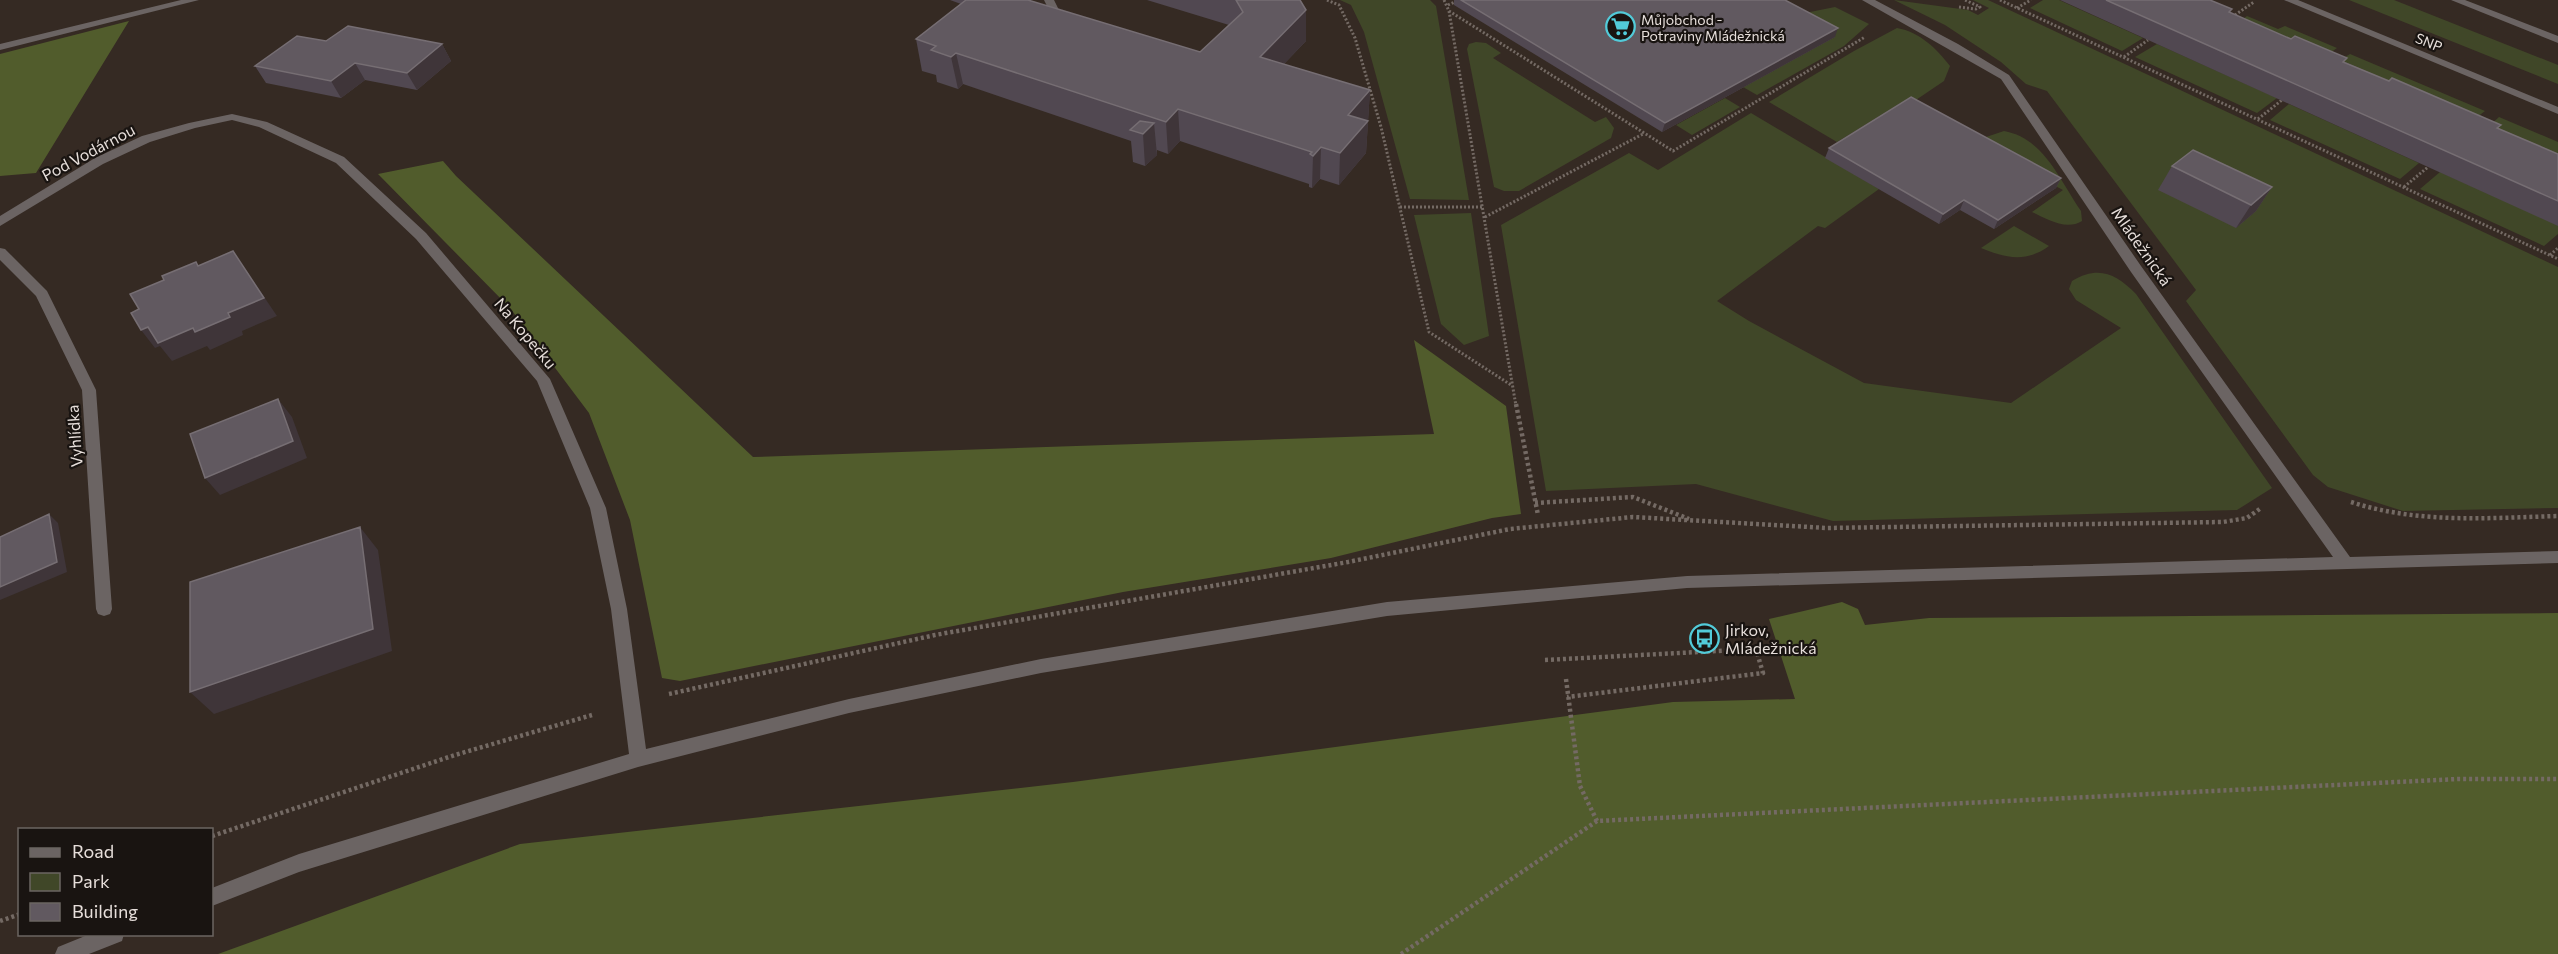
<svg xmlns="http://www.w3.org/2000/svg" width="2558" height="954" font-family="Commissioner,sans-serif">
	<rect width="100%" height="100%" fill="#352a23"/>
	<path fill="#404728" d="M 1340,0 L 1430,0 L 1436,6 L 1469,200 L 1410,199 L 1364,32 L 1351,5 Z
		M 1894,0 L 1968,10 L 1978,15 L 1989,8 L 1973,0 L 1988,0 L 2558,267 L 2558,508 L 2403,511 L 2328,487 L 2313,475 L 2186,301 L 2196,290 L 2047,91 L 2026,84 L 2001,62 L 1945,25 Z
		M 2043,0 L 2059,0 L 2143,38 L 2122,51 L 2030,8 Z
		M 2349,0 L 2394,0 L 2558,65 L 2558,84 Z
		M 1835,7 L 1869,24 L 1844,46 L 1757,95 L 1743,87 L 1800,14 Z
		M 2247,16 L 2278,29 L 2285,26 L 2337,48 L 2324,57 L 2240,21 Z
		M 1897,28 C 1920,32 1937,49 1950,66 L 1944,81 L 1907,106 L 1901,103 L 1837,142 L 1769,102 L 1854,51 Z
		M 1476,42 L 1486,43 L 1501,53 L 1493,58 L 1595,122 L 1606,117 L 1614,128 L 1611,138 L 1519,191 L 1504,191 L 1494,187 L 1467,49 L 1469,44 Z
		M 2157,44 L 2277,98 L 2257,113 L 2135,57 Z
		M 2350,54 L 2485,111 L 2472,121 L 2337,62 Z
		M 1725,98 L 1740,107 L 1692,135 L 1676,125 Z
		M 2289,104 L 2419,163 L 2400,179 L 2270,120 Z
		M 1751,113 L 1879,189 L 1825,228 L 1818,226 L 1717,301 L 1749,321 L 1864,383 L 2011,403 L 2121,328 L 2076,300 L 2069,289 L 2072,281 C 2099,265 2116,274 2136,294 L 2272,488 L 2237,510 L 1833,521 L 1696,484 L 1546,491 L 1501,225 L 1629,153 L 1658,170 Z
		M 2499,117 L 2558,142 L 2558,158 L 2487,128 Z
		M 2004,131 C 2044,138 2060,181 2081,211 L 2082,221 C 2066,231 2047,219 2032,212 L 2063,190 L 1971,142 Z
		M 2440,172 L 2558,225 L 2558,234 L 2544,246 L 2420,189 Z
		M 1471,213 L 1489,336 L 1464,345 L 1441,324 L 1414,215 Z
		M 2014,226 L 2049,246 C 2026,263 2005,258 1981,248 Z"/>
	<path fill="#515c2c" d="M 129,21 L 36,173 L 0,176 L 0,54 Z
		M 443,161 L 456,176 L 753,457 L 1434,434 L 1414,340 L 1506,406 L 1521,514 L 1492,518 L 1331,558 L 1123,592 L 680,681 L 662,678 L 630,520 L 589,413 L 510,308 L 378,174 Z
		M 1842,602 L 1858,609 L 1865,625 L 1929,618 L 2558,613 L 2558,954 L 218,954 L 520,844 L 1073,782 L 1673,702 L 1795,699 L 1769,619 Z"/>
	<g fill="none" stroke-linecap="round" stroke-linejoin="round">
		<path stroke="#746a64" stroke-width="3" stroke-dasharray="2 2" stroke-linecap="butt" d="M 1327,0 L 1339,5 L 1355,38 L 1381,127 L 1429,332 L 1511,385
			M 1444,0 L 1449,11 L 1516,406
			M 2000,0 L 2558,259
			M 1448,5 L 1459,0
			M 1959,7 L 1976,9 L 1980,7 L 1965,0
			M 2017,8 L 2031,0
			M 1449,11 L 1673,151 L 1865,37
			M 2235,15 L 2254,2
			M 2124,57 L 2148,40
			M 2258,119 L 2282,100
			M 2404,187 L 2428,167
			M 1400,207 L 1484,207
			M 1485,217 L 1643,134
			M 2550,255 L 2558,248"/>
		<path stroke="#746a64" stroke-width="4.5" stroke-dasharray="3 3" stroke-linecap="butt" d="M 1516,404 L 1538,515
			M 2351,502 C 2419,524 2488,518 2558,516
			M 1535,503 L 1633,497 L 1689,519
			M 1545,660 L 1756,649 L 1763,673 L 1567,697
			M 1566,679 L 1580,786 L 1597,821
			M 669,694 L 935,635 L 1348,562 L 1510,529 L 1633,517 L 1827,528 L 2223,522 L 2247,518 L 2261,508
			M 212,836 L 455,755 L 592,715
			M 0,921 L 20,914
			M 1401,954 L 1597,821 L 2458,779 L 2558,779"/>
		<path fill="#6b6463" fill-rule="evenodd" d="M 1044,0 L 1054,0 L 1061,14 L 1070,16 L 1070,20 L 1053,18 Z"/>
		<path fill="#6b6463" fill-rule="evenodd" d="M 181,0 L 199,0 L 0,50 L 0,44 Z
			M 1862,0 L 1875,0 L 1958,44 L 2009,75 L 2141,266 L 2350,557 L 2558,551 L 2558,563 L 1687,588 L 1387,616 L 1041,673 L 849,713 L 638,767 L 299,872 L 212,906 L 212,888 L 299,854 L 629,754 L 611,609 L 590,508 L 537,381 L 416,239 L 336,163 L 259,127 L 232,120 L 195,128 L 150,142 L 103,164 L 0,226 L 0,216 L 95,158 L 142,136 L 189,123 L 232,114 L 267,122 L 344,157 L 426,233 L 550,379 L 606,508 L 627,609 L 646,749 L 849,699 L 1041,659 L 1387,602 L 1687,576 L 2333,557 L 2131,272 L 2001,79 Z
			M 2284,0 L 2298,0 L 2558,107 L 2558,114 Z
			M 2451,0 L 2465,0 L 2558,36 L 2558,43 Z
			M 0,248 L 5,249 L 47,291 L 96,390 L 112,609 L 110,614 L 104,616 L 98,614 L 96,609 L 82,390 L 36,296 L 0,260 Z
			M 90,934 L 124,934 L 122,941 L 89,954 L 55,954 L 58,947 Z"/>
	</g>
	<path fill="#514851" d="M 950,0 L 1028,0 L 1200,52 L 1229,25 L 1147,0 L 1300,0 L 1306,10 L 1306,41 L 1284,64 L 1370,90 L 1366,153 L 1339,185 L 1320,179 L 1312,188 L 1309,187 L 1309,184 L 1180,141 L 1168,154 L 1157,150 L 1157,155 L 1145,166 L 1133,162 L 1131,141 L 963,84 L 958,89 L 937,82 L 936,75 L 922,71 L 916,39 L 961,4 Z
		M 1454,0 L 1785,0 L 1835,37 L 1662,132 L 1454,5 Z
		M 2060,0 L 2210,0 L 2230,13 L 2345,62 L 2389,81 L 2501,125 L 2498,128 L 2558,154 L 2558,226 Z
		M 326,41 L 442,44 L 451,61 L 417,90 L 365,80 L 341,98 L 266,83 L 255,66 Z
		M 1829,148 L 2061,178 L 2056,188 L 1994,229 L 1960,210 L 1939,224 L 1825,158 Z
		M 2172,166 L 2272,187 L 2256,211 L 2236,228 L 2158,190 Z"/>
	<path fill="#3f3539" d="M 1306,10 L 1306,41 L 1260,89 L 1260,57 Z
		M 1838,28 L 1835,37 L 1662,132 L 1665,123 Z
		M 442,44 L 451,61 L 417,90 L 407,73 Z
		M 956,53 L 963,84 L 958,89 L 951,57 Z
		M 355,63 L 365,80 L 341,98 L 331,81 Z
		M 1370,90 L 1366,153 L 1339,185 L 1340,153 L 1348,115 Z
		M 1178,109 L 1180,141 L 1168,154 L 1166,122 Z
		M 1154,123 L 1157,155 L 1145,166 L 1143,134 Z
		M 1321,147 L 1320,179 L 1312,188 L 1313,156 Z
		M 2061,178 L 2056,188 L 1994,229 L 1998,220 Z
		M 2272,187 L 2256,211 L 2236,228 L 2251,205 Z
		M 1964,200 L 1960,210 L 1939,224 L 1943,214 Z
		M 233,251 L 277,316 L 242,331 L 243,335 L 210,350 L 207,346 L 172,361 L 160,346 L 155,348 L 141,330 L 148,327 L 228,313 Z
		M 278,399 L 292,417 L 307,458 L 220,495 L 205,478 Z
		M 49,514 L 58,523 L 67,572 L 0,600 L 0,587 Z
		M 360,527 L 378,550 L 392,651 L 214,714 L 190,692 Z"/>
	<path fill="#615960" stroke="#766e73" stroke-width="1.5" d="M 966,0 L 1028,0 L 1200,52 L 1243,12 L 1236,0 L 1300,0 L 1306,10 L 1260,57 L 1370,90 L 1348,115 L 1368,121 L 1340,153 L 1321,147 L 1313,156 L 1310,154 L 1312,152 L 1178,109 L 1166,122 L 956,53 L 951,57 L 931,50 L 936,46 L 916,39 Z
		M 1461,0 L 1785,0 L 1838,28 L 1665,123 Z
		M 2106,0 L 2210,0 L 2232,9 L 2229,12 L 2291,39 L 2295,36 L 2347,58 L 2343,62 L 2389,81 L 2392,78 L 2501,125 L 2497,128 L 2558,154 L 2558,201 Z
		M 348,26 L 442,44 L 407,73 L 355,63 L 331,81 L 255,66 L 297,36 L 326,41 Z
		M 1911,97 L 2061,178 L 1998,220 L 1964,200 L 1943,214 L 1829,148 Z
		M 1140,121 L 1154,123 L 1143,134 L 1130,130 Z
		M 2193,150 L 2272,187 L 2251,205 L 2172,166 Z
		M 233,251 L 264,298 L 228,313 L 230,317 L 195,332 L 193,328 L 158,343 L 148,327 L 141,330 L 131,313 L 139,309 L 130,294 L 164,280 L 162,276 L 196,262 L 198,266 Z
		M 278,399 L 293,441 L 205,478 L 190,434 Z
		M 49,514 L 57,562 L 0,587 L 0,537 Z
		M 360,527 L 373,629 L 190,692 L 190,582 Z"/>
	<defs>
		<symbol id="supermarket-ring" viewBox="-11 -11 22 22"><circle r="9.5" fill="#191411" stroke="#52cbd9" stroke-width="1.5"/><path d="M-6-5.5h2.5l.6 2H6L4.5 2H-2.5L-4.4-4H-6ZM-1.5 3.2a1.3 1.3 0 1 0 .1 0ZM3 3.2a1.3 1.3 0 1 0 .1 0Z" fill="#52cbd9"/></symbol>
		<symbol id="bus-ring" viewBox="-11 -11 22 22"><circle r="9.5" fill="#191411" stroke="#52cbd9" stroke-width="1.5"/><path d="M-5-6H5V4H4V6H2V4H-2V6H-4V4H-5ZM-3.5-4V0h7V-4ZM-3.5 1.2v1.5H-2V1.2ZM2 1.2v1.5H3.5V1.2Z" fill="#52cbd9"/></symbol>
	</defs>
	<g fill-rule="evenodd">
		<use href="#supermarket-ring" x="1604" y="10" width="33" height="33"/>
		<use href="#bus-ring" x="1688" y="622" width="33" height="33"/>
	</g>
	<g text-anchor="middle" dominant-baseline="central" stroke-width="4.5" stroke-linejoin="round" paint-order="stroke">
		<g font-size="14" fill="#e7dfdb" stroke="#191411" text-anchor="start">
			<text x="1641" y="19">Můjobchod -<tspan x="1641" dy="16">Potraviny Mládežnická</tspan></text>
		</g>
		<g font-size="14" fill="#e7dfdb" stroke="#191411">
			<text transform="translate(2429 42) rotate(22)">SNP</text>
		</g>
		<g font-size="16" fill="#e7dfdb" stroke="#191411">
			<text transform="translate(88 152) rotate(-28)">Pod Vodárnou</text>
			<text transform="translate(2142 246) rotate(55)">Mládežnická</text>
			<text transform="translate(526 333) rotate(50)">Na Kopečku</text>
			<text transform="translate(74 436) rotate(-94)">Vyhlídka</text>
		</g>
		<g font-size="16" fill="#e7dfdb" stroke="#191411" text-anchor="start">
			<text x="1725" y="629">Jirkov,<tspan x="1725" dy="18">Mládežnická</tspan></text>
		</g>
	</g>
	<rect x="18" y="828" width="195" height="108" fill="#191411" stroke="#6b6562" stroke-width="1.5"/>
	<rect x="30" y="848" width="30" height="9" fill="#6b6463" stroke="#6b6562" stroke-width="1.5"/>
	<text x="72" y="858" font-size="18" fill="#e7dfdb">Road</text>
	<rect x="30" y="873" width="30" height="18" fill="#404728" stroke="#6b6562" stroke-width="1.5"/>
	<text x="72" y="888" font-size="18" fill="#e7dfdb">Park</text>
	<rect x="30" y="903" width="30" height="18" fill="#615960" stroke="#6b6562" stroke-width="1.5"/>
	<text x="72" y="918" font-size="18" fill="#e7dfdb">Building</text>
</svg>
